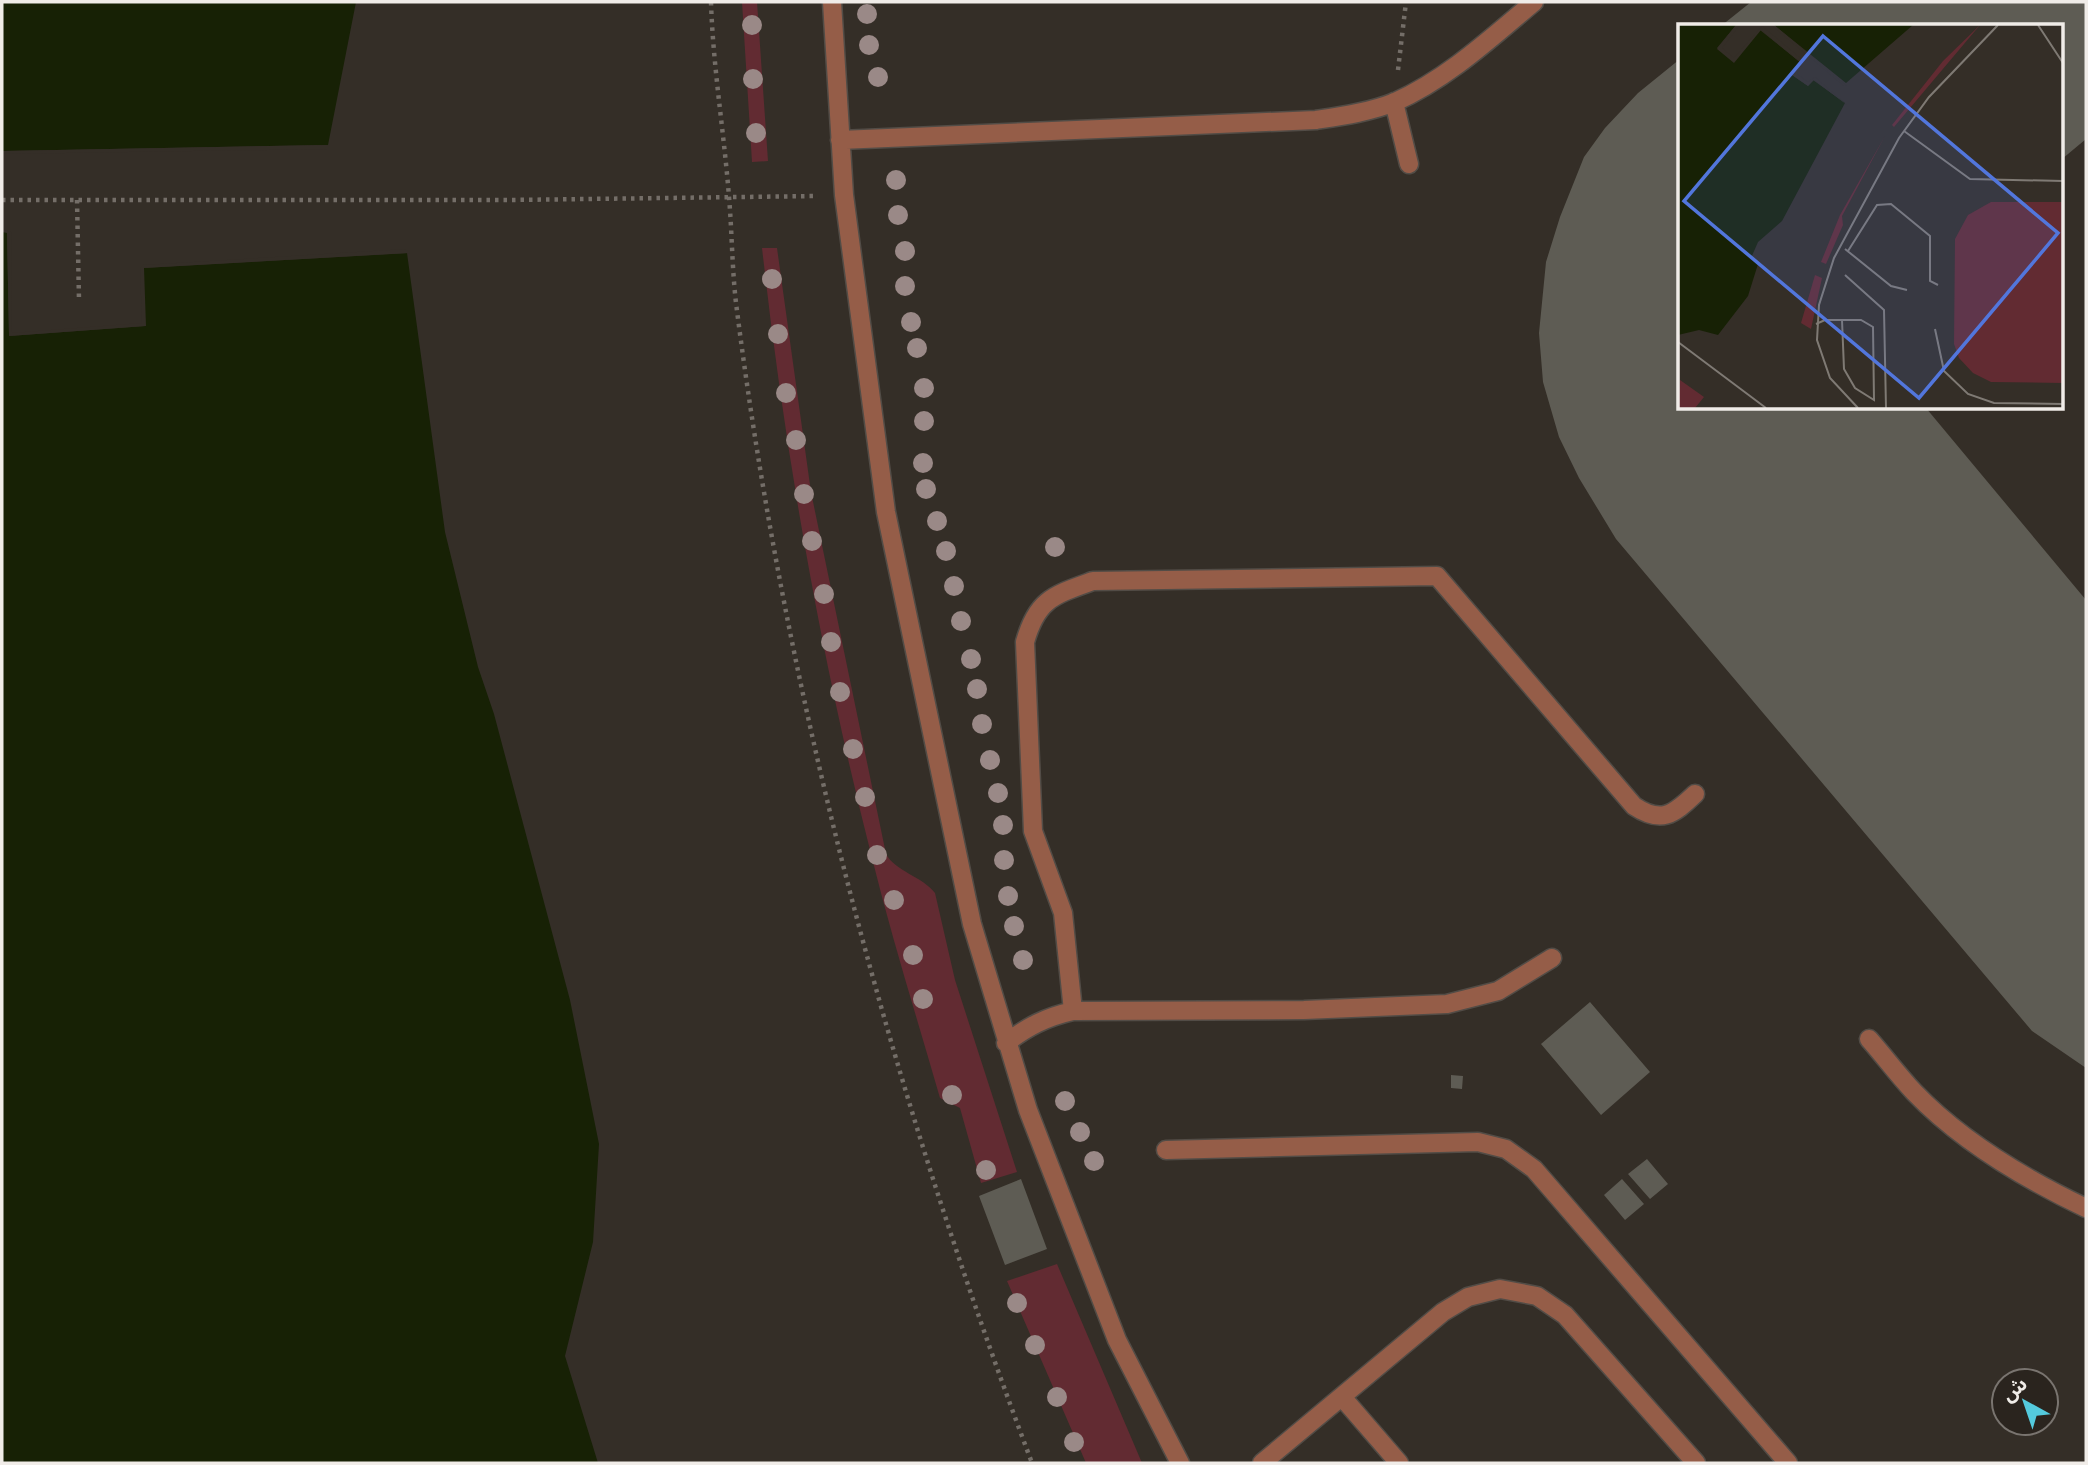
<svg xmlns="http://www.w3.org/2000/svg" width="2088" height="1465" font-family="Signika,'Noto Sans Arabic',sans-serif">
	<rect width="100%" height="100%" fill="#342e27"/>
	<path fill="#622b32" d="M 742,2 L 757,2 L 768,161 L 752,162 Z
		M 762,248 L 777,248 L 811,492 L 886,854 C 896,872 922,876 935,893 L 955,980 L 1017,1172 L 981,1183 L 960,1108 L 940,1098 C 917,1018 892,939 872,858 C 821,658 785,454 762,248 Z
		M 1057,1264 L 1142,1463 L 1086,1463 L 1007,1281 Z"/>
	<path fill="#172105" d="M 2,2 L 356,2 L 328,145 L 2,151 Z
		M 2,232 L 7,232 L 9,336 L 145,326 L 143,268 L 407,253 L 445,532 L 478,667 L 494,714 L 570,1000 L 599,1144 L 593,1242 L 565,1356 L 598,1463 L 2,1463 Z"/>
	<path fill="#342e27" d="M 328,145 L 328,149 L 2,154 L 2,151 Z
		M 2,229 L 11,232 L 12,333 L 142,323 L 140,268 L 143,265 L 406,249 L 410,253 L 144,268 L 146,326 L 9,336 L 7,233 L 2,232 Z"/>
	<path fill="#5e5c54" d="M 1751,2 L 2086,2 L 2086,139 L 2062,159 L 2062,26 L 1721,26 Z
		M 1680,59 L 1680,408 L 1926,408 L 2086,600 L 2086,1068 L 2032,1031 L 1616,539 L 1579,478 L 1559,437 L 1543,382 L 1539,333 L 1546,262 L 1560,217 L 1584,157 L 1605,128 L 1638,93 Z
		M 1590,1002 L 1650,1072 L 1601,1115 L 1541,1044 Z
		M 1451,1075 L 1463,1076 L 1462,1089 L 1451,1088 Z
		M 1647,1159 L 1668,1184 L 1650,1199 L 1628,1174 Z
		M 1021,1179 L 1047,1249 L 1005,1265 L 979,1196 Z
		M 1622,1179 L 1644,1204 L 1625,1220 L 1604,1195 Z"/>
	<g fill="none" stroke-linecap="round" stroke-linejoin="round">
		<defs>
			<path id="minor" d="M 832,2 L 844,195 L 886,512 L 972,924 L 1028,1110 L 1117,1340 L 1180,1463
				M 1394,102 L 1409,164
				M 840,140 L 1316,120 C 1342,116 1370,112 1395,102 C 1447,79 1491,38 1534,2
				M 1073,1011 L 1063,913 L 1033,831 L 1025,642 C 1037,599 1054,595 1093,581 L 1437,576 L 1634,806 C 1661,824 1673,815 1695,794
				M 1869,1039 C 1884,1056 1898,1075 1914,1092 C 1961,1141 2025,1179 2086,1208
				M 1006,1043 C 1027,1027 1046,1017 1073,1011 L 1304,1010 L 1447,1004 L 1498,991 L 1552,958
				M 1166,1150 L 1478,1142 L 1506,1149 L 1534,1169 L 1788,1463
				M 1342,1397 L 1399,1463
				M 1262,1463 L 1443,1312 L 1468,1297 L 1500,1289 L 1537,1296 L 1565,1315 L 1696,1463"/>
		</defs>
		<use href="#minor" stroke="#524c46" stroke-width="21"/>
		<path stroke="#746e68" stroke-width="4.5" stroke-dasharray="3.5 5" stroke-linecap="butt" d="M 711,2 C 713,67 724,132 729,197 C 732,232 732,268 736,303 C 786,700 891,1089 1032,1463
			M 1398,70 L 1406,2
			M 2,200 L 510,200 L 818,196
			M 77,200 L 79,300"/>
		<use href="#minor" stroke="#955d48" stroke-width="18"/>
	</g>
	<g fill="#9a8987">
		<circle cx="867" cy="14" r="10"/>
		<circle cx="752" cy="25" r="10"/>
		<circle cx="869" cy="45" r="10"/>
		<circle cx="878" cy="77" r="10"/>
		<circle cx="753" cy="79" r="10"/>
		<circle cx="756" cy="133" r="10"/>
		<circle cx="896" cy="180" r="10"/>
		<circle cx="898" cy="215" r="10"/>
		<circle cx="905" cy="251" r="10"/>
		<circle cx="772" cy="279" r="10"/>
		<circle cx="905" cy="286" r="10"/>
		<circle cx="911" cy="322" r="10"/>
		<circle cx="778" cy="334" r="10"/>
		<circle cx="917" cy="348" r="10"/>
		<circle cx="924" cy="388" r="10"/>
		<circle cx="786" cy="393" r="10"/>
		<circle cx="924" cy="421" r="10"/>
		<circle cx="796" cy="440" r="10"/>
		<circle cx="923" cy="463" r="10"/>
		<circle cx="926" cy="489" r="10"/>
		<circle cx="804" cy="494" r="10"/>
		<circle cx="937" cy="521" r="10"/>
		<circle cx="812" cy="541" r="10"/>
		<circle cx="1055" cy="547" r="10"/>
		<circle cx="946" cy="551" r="10"/>
		<circle cx="954" cy="586" r="10"/>
		<circle cx="824" cy="594" r="10"/>
		<circle cx="961" cy="621" r="10"/>
		<circle cx="831" cy="642" r="10"/>
		<circle cx="971" cy="659" r="10"/>
		<circle cx="977" cy="689" r="10"/>
		<circle cx="840" cy="692" r="10"/>
		<circle cx="982" cy="724" r="10"/>
		<circle cx="853" cy="749" r="10"/>
		<circle cx="990" cy="760" r="10"/>
		<circle cx="998" cy="793" r="10"/>
		<circle cx="865" cy="797" r="10"/>
		<circle cx="1003" cy="825" r="10"/>
		<circle cx="877" cy="855" r="10"/>
		<circle cx="1004" cy="860" r="10"/>
		<circle cx="1008" cy="896" r="10"/>
		<circle cx="894" cy="900" r="10"/>
		<circle cx="1014" cy="926" r="10"/>
		<circle cx="913" cy="955" r="10"/>
		<circle cx="1023" cy="960" r="10"/>
		<circle cx="923" cy="999" r="10"/>
		<circle cx="952" cy="1095" r="10"/>
		<circle cx="1065" cy="1101" r="10"/>
		<circle cx="1080" cy="1132" r="10"/>
		<circle cx="1094" cy="1161" r="10"/>
		<circle cx="986" cy="1170" r="10"/>
		<circle cx="1017" cy="1303" r="10"/>
		<circle cx="1035" cy="1345" r="10"/>
		<circle cx="1057" cy="1397" r="10"/>
		<circle cx="1074" cy="1442" r="10"/>
	</g>
	<g transform="translate(1678 24)">
		<rect width="385" height="385" fill="#342e27"/>
		<path d="M 302,1 L 216,103 L 214,101 L 265,37 ZM 207,112 L 164,192 L 165,201 L 148,240 L 143,238 L 162,191 ZM 313,178 L 385,178 L 385,359 L 313,358 L 295,349 L 281,334 L 276,320 L 277,215 L 290,191 ZM 137,251 L 144,254 L 133,305 L 123,299 ZM 2,356 L 26,373 L 17,384 L 0,384 Z" fill="#622b32"/>
		<path d="M 0,1 L 58,1 L 39,24 L 56,38 L 82,6 L 123,39 L 114,51 L 130,62 L 135,56 L 167,79 L 104,197 L 80,218 L 73,234 L 80,240 L 70,272 L 40,311 L 21,306 L 0,311 ZM 96,1 L 235,1 L 168,59 Z" fill="#172105"/>
		<path d="M 58,1 L 62,1 L 44,24 L 56,34 L 84,2 L 126,37 L 119,50 L 130,58 L 137,53 L 169,81 L 136,56 L 130,62 L 114,51 L 123,39 L 83,6 L 56,39 L 39,25 ZM 93,1 L 96,1 L 169,62 L 166,62 Z" fill="#342e27"/>
		<path fill="none" stroke="#7f7a74" stroke-width="2" d="M 360,1 L 385,39M 226,107 L 292,155 L 385,157M 167,225 L 213,262 L 229,266M 170,227 L 199,181 L 213,180 L 252,212 L 252,257 L 260,261M 167,251 L 206,286 L 208,384M 138,300 L 147,296 L 183,296 L 195,303 L 196,376 L 177,364 L 166,345 L 164,296M 257,305 L 266,347 L 290,370 L 316,379 L 385,380M 0,318 L 88,384M 180,384 L 152,354 L 139,316 L 141,281 L 156,234 L 221,114 L 251,73 L 320,1"/>
		<path fill="#5276dc" fill-opacity="0.15" stroke="#5276dc" stroke-width="3.5" d="M 145,12 L 380,209 L 241,374 L 6,177 Z"/>
		<rect width="385" height="385" fill="none" stroke="#f0ece8" stroke-width="3.5"/>
	</g>
	<rect width="2088" height="1465" fill="none" stroke="#f0ece8" stroke-width="7"/>
	<g transform="translate(2025 1402) rotate(320)"><circle r="33" fill="#2a241e" stroke="#79746f" stroke-width="2"/>
	<path d="M0-5L12 26L0 18L-12 26Z" fill="#54cadd"/>
	<text y="-10" font-size="19" font-weight="bold" text-anchor="middle" fill="#f0ece8">ش</text>
	</g>
</svg>
